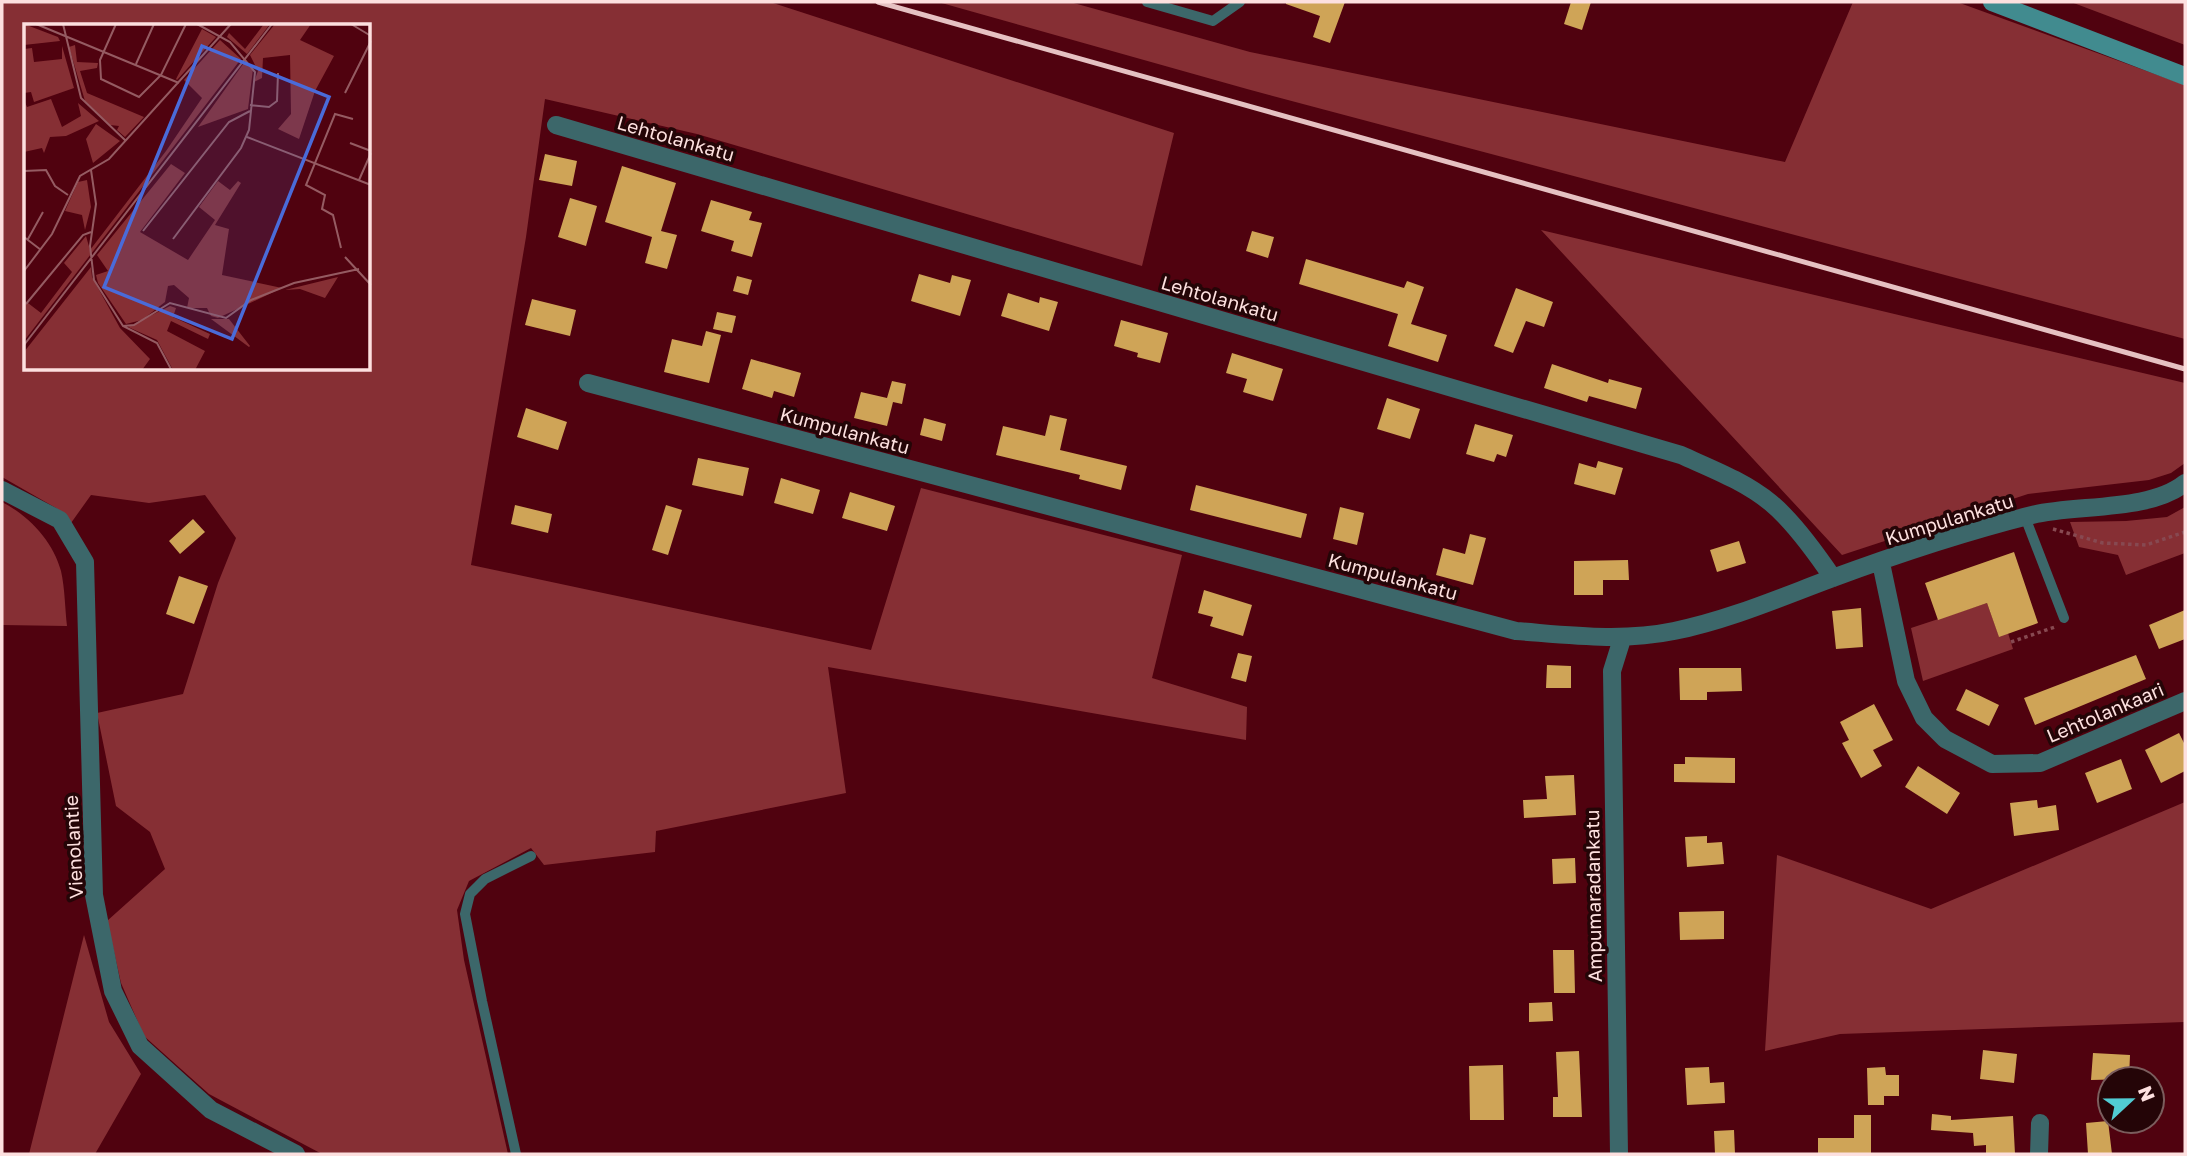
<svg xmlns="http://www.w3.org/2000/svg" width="2187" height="1156" font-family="'Golos Text',sans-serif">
	<rect width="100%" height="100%" fill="#50020f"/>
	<path fill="#862f34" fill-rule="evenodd" d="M 2,2 L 770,2 L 1174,133 L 1142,266 L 697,134 L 545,99 L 526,237 L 471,565 L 871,650 L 921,488 L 1182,555 L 1152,678 L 1247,707 L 1246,740 L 828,667 L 846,793 L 656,831 L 655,852 L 544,865 L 531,848 L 469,881 L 457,910 L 464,960 L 508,1154 L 322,1154 L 209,1094 L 144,1036 L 121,983 L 107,921 L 165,869 L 150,832 L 116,806 L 97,713 L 183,694 L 218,583 L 236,538 L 205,495 L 149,503 L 91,495 L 71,523 L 56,508 L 2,477 ZM 26,26 L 369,26 L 369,369 L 26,369 Z
		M 938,2 L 1070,2 L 1250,52 L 1785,162 L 1853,2 L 1957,2 L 2185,85 L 2185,339 L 1247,89 Z
		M 2071,2 L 2185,2 L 2185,45 Z
		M 1541,230 L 2185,383 L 2185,463 L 2171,473 L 2149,480 L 2028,494 L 1842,555 Z
		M 2,502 C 29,516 53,541 61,571 C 65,589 65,609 67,626 L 2,625 Z
		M 2185,507 L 2185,553 L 2126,575 L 2118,555 L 2079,547 L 2070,522 L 2126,521 L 2167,517 Z
		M 1987,603 L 1999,636 L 2008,633 L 2013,649 L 1923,681 L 1911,628 Z
		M 2185,802 L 2185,1022 L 1840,1034 L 1765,1051 L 1777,855 L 1931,909 Z
		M 84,935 L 109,1022 L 141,1074 L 95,1154 L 29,1154 Z"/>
	<path fill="#cfa457" d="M 1286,2 L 1345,2 L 1330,43 L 1313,37 L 1320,16 L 1286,4 Z
		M 1571,2 L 1591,2 L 1582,30 L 1564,24 Z
		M 545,154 L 577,161 L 572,186 L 539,180 Z
		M 622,166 L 676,183 L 661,231 L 677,235 L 667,269 L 645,263 L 652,237 L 605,222 Z
		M 570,198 L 597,206 L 586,246 L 558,237 Z
		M 711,200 L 752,212 L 749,220 L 762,223 L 752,257 L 731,251 L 734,241 L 701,231 Z
		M 1252,231 L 1274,237 L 1268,258 L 1246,251 Z
		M 1306,259 L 1404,288 L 1407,281 L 1424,287 L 1411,324 L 1447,335 L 1438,362 L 1388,346 L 1398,314 L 1299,284 Z
		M 919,274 L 950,283 L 952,275 L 971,280 L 960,316 L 911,301 Z
		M 737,276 L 752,280 L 748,295 L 733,291 Z
		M 1516,288 L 1553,302 L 1544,327 L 1526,321 L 1513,353 L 1494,346 Z
		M 1008,293 L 1039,303 L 1040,297 L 1058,302 L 1049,331 L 1001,316 Z
		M 532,299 L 576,310 L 570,336 L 525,325 Z
		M 717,312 L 736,316 L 732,333 L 713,329 Z
		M 1121,320 L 1168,333 L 1160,363 L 1137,357 L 1138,353 L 1114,346 Z
		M 706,331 L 721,335 L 709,383 L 664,372 L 672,339 L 702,346 Z
		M 1232,353 L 1283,369 L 1273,401 L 1243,392 L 1247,379 L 1226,373 Z
		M 751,359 L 801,373 L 794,397 L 774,391 L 772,398 L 742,389 Z
		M 1552,364 L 1608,383 L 1609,379 L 1642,388 L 1636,409 L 1589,396 L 1587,402 L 1544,388 Z
		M 892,381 L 906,384 L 902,404 L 893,402 L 887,426 L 854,418 L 861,392 L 887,398 Z
		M 1387,398 L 1420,409 L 1410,439 L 1377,429 Z
		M 526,408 L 567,422 L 558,450 L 517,437 Z
		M 1050,415 L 1067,419 L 1060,450 L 1127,466 L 1121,490 L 1079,479 L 1080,475 L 996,455 L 1003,426 L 1045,436 Z
		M 924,418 L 946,424 L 942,441 L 920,435 Z
		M 1475,424 L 1513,435 L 1506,457 L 1497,454 L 1494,462 L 1466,454 Z
		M 698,458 L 749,468 L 743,496 L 692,485 Z
		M 1598,461 L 1623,468 L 1615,495 L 1574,484 L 1579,463 L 1596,468 Z
		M 781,478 L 820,490 L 813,514 L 774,503 Z
		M 1196,485 L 1307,514 L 1301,538 L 1190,510 Z
		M 850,492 L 895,506 L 887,531 L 842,518 Z
		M 515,505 L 552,514 L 548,533 L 511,524 Z
		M 666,505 L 682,510 L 668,555 L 652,550 Z
		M 1340,507 L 1364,513 L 1357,545 L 1333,539 Z
		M 193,519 L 205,532 L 180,554 L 169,541 Z
		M 1470,534 L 1486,538 L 1473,585 L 1436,575 L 1443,548 L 1465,554 Z
		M 1739,541 L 1746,563 L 1717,572 L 1710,550 Z
		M 2014,552 L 2038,623 L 1999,637 L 1987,603 L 1938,620 L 1925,583 Z
		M 1628,560 L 1629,580 L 1603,580 L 1603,595 L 1574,595 L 1574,561 Z
		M 179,576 L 208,586 L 194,624 L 166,614 Z
		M 1204,590 L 1252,605 L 1243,636 L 1210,626 L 1213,617 L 1198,613 Z
		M 1861,608 L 1863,647 L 1836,649 L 1832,611 Z
		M 2185,610 L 2185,639 L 2159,649 L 2149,625 Z
		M 1238,653 L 1252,656 L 1246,682 L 1231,678 Z
		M 2136,655 L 2146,679 L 2035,725 L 2024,698 Z
		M 1547,665 L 1571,666 L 1571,688 L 1546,688 Z
		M 1679,668 L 1741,668 L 1742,691 L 1707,692 L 1707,700 L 1680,700 Z
		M 1966,689 L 1999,705 L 1989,726 L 1956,710 Z
		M 1874,704 L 1893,740 L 1873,750 L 1882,766 L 1861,778 L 1842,743 L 1849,740 L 1840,722 Z
		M 2179,733 L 2185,745 L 2185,771 L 2161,783 L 2145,750 Z
		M 1685,757 L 1735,758 L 1735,783 L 1674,782 L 1674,764 L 1685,764 Z
		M 2121,759 L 2132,789 L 2097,803 L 2085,773 Z
		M 1918,766 L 1960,793 L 1947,814 L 1905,787 Z
		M 1574,775 L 1576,815 L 1524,818 L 1523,800 L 1547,799 L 1545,776 Z
		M 2037,800 L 2038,808 L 2056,805 L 2059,830 L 2014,836 L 2010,803 Z
		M 1707,836 L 1707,843 L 1722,842 L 1724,864 L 1687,867 L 1685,837 Z
		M 1575,858 L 1576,883 L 1553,884 L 1552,859 Z
		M 1724,911 L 1724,939 L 1680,940 L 1679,912 Z
		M 1553,950 L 1574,950 L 1575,993 L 1554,993 Z
		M 1552,1002 L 1553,1021 L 1529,1022 L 1529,1003 Z
		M 1983,1050 L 2017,1054 L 2014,1083 L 1980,1079 Z
		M 1579,1051 L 1582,1117 L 1553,1117 L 1553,1097 L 1558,1097 L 1556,1052 Z
		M 2093,1053 L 2130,1055 L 2129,1079 L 2091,1080 Z
		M 1503,1065 L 1504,1120 L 1470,1120 L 1469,1066 Z
		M 1709,1067 L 1710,1083 L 1724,1082 L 1725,1103 L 1687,1105 L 1685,1068 Z
		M 1885,1067 L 1886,1075 L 1899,1075 L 1899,1096 L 1884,1096 L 1884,1105 L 1868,1105 L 1867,1068 Z
		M 1932,1114 L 1951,1116 L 1951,1120 L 2013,1116 L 2015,1154 L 1986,1154 L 1986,1145 L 1974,1146 L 1973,1133 L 1931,1130 Z
		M 1854,1115 L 1871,1115 L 1871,1154 L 1818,1154 L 1818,1138 L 1854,1138 Z
		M 2108,1121 L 2112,1154 L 2088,1154 L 2086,1123 Z
		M 1734,1130 L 1735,1154 L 1715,1154 L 1714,1131 Z"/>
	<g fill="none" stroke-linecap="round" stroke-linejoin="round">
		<path stroke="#874951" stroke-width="3.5" stroke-dasharray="3.5 3.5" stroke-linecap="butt" d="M 2053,529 L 2103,543 L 2146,545 L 2185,532
			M 2011,642 L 2055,627"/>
		<path stroke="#3c676a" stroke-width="10" d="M 1147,2 L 1213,21 L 1240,2
			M 2025,517 L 2064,618
			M 516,1154 L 482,1001 L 465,914 L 470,894 L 485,879 L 531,856"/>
		<path stroke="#3c676a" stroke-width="18" d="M 556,125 L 1681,455 C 1712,469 1744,481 1771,503 C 1794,522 1816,553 1833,578
			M 588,383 L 1516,631 C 1569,635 1621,642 1674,631 C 1728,620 1779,598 1830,579 C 1895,555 1964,532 2032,515 C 2076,504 2149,512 2185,483
			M 2,490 L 60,520 L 85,562 L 94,895 L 113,991 L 140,1046 L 211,1110 L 296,1154
			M 1881,563 L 1906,681 L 1924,718 L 1945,739 L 1992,764 L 2040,763 L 2185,701
			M 1619,1154 L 1612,671 L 1622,639
			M 2039,1154 L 2040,1123"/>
		<path stroke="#418b8f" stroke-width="18" d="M 1992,2 L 2185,76"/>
		<path stroke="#e5c1c2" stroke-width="5" d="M 878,2 L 2185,369"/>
	</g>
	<g text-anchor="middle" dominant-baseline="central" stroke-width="7" stroke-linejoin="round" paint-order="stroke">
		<g font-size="19" fill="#fde0df" stroke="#240507">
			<text transform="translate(676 138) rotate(16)">Lehtolankatu</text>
			<text transform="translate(1220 298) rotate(16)">Lehtolankatu</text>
			<text transform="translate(845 430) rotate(15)">Kumpulankatu</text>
			<text transform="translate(1949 519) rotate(-17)">Kumpulankatu</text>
			<text transform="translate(1393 576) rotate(15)">Kumpulankatu</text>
			<text transform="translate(2105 712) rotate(-23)">Lehtolankaari</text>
			<text transform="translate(73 847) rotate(-93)">Vienolantie</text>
			<text transform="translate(1593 896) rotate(-91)">Ampumaradankatu</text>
		</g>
	</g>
	<g transform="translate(24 24)">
		<rect width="346" height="346" fill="#50020f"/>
		<path d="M 0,0 L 34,13 L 36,17 L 0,21 ZM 240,0 L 246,0 L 223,30 L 203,13 L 205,9 L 221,25 ZM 251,0 L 287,0 L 276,16 L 310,32 L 291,67 L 275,115 L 254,105 L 267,90 L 266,31 L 239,34 L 238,54 L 230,58 L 234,47 L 226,31 ZM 178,5 L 192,13 L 153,56 L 152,55 ZM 196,16 L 217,35 L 0,317 L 0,276 L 17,289 L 48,248 L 40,239 L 62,212 L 66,226 L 142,127 L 178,74 L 160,56 ZM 51,21 L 53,38 L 74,39 L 73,44 L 56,47 L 63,69 L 120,93 L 101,113 L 93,106 L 95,102 L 86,101 L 61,77 L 45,23 ZM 38,22 L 50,64 L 10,78 L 7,68 L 0,69 L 0,25 L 8,24 L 10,38 L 38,35 ZM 222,36 L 229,45 L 224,85 L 174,103 ZM 27,75 L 38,103 L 57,92 L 54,79 L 75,97 L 42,112 L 26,113 L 20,129 L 18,124 L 0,128 L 0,76 L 3,83 ZM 72,100 L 96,117 L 69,139 L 62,115 ZM 147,140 L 161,149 L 116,208 L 164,236 L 191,196 L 175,183 L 194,157 L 206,166 L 214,157 L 217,159 L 191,201 L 205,205 L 198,251 L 258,264 L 194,294 L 187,292 L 183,284 L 163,284 L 165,274 L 150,261 L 144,262 L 141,278 L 118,296 L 102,300 L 74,259 L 72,251 L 84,247 L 73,231 ZM 63,156 L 67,183 L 61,206 L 58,191 L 41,187 L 54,158 ZM 67,243 L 68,253 L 96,304 L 126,335 L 118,346 L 0,346 L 0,328 ZM 314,253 L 301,274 L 276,265 L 261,266 ZM 146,282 L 152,284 L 149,293 L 186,310 L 184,315 L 147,297 L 143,307 L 181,327 L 171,346 L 149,346 L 133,316 L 104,303 ZM 187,295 L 205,295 L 226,322 L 225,323 Z" fill="#862f34"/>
		<path fill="none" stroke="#955b62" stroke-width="2" d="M 12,0 L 155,59M 39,0 L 57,74 L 102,117M 92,0 L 76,36 L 77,55 L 115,73 L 137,51 L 162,0M 327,0 L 347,12M 112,40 L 130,0M 321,69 L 347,17M 226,81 L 245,83 L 253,77 L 254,49M 223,113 L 347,161M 326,119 L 347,127M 67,146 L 72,180 L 66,222 L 70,256 L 99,302 L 133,319 L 148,347M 0,147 L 22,146 L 31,162 L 44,171M 335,156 L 347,129M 119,207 L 205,98 L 226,87M 0,213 L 17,226M 4,215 L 19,188M 149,215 L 217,124 L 225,106 L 231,48 L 206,18 L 173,0M 317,224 L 309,191 L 298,185 L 301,171 L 282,161 L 311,90 L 329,95M 321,233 L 347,261M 0,247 L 28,210 L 56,152 L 85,135 L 207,0M 2,280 L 59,211 L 67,208M 99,302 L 110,301 L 146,279 L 202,294 L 227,276 L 270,259 L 335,245M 0,321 L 248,0"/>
		<path fill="#4a6bd9" fill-opacity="0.15" stroke="#4a6bd9" stroke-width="3.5" d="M 178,22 L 305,73 L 208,315 L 80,263 Z"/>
		<rect width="346" height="346" fill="none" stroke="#fde0df" stroke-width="3.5"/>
	</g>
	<rect width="2187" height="1156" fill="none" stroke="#fde0df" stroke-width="7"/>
	<g transform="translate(2131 1100) rotate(68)"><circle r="33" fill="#240507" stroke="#7b5d5d" stroke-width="2"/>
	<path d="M0-5L12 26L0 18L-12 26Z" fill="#51ccd3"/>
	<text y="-10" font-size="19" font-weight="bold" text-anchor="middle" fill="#fde0df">N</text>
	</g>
</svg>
